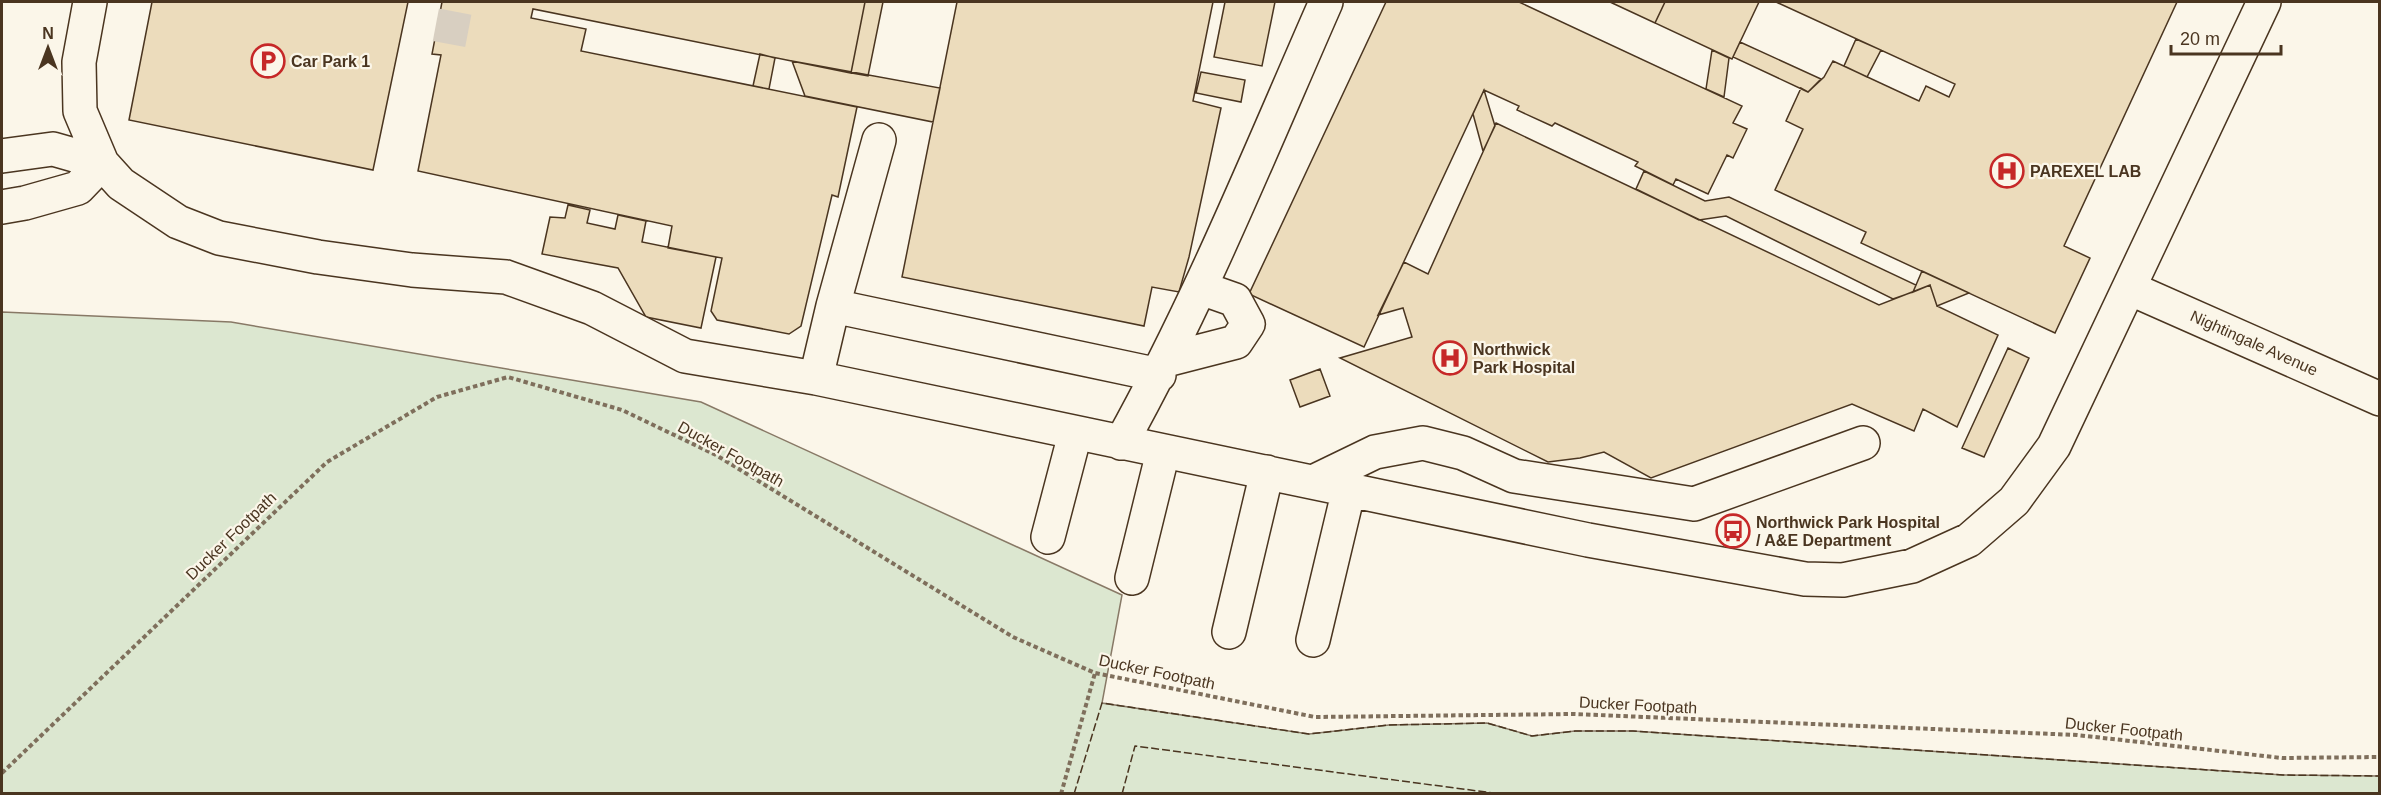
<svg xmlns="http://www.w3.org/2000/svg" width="2381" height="795" font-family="Helvetica,sans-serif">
	<rect width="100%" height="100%" fill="#fbf6e9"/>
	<path fill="#dce7d0" stroke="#887966" stroke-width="1.5" d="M 2,312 L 231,322 L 701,402 L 1122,595 L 1102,703 L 1309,734 L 1389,725 L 1487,723 L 1532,736 L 1575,731 L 1633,731 L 2283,775 L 2379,776 L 2379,793 L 2,793 Z"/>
	<path fill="#ecdcbc" stroke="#4a3520" stroke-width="1.5" d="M 152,2 L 408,2 L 373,170 L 129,120 Z
		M 442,2 L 865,2 L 851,73 L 533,9 L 531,18 L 586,29 L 581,51 L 857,107 L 838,197 L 832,195 L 801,326 L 789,334 L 717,320 L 711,311 L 722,258 L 668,248 L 672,226 L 418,171 L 441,55 L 432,54 Z
		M 865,2 L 883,2 L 868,76 L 851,73 Z
		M 957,2 L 1213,2 L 1193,101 L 1221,108 L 1189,257 L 1179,292 L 1152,287 L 1144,326 L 902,277 Z
		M 1225,2 L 1275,2 L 1262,66 L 1214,57 Z
		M 1386,2 L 1519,2 L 1742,106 L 1733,123 L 1747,129 L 1733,158 L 1727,155 L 1708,194 L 1676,179 L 1673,185 L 1635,166 L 1638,162 L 1555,123 L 1552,126 L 1517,110 L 1519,106 L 1484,90 L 1364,347 L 1249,294 Z
		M 1610,2 L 1665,2 L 1655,23 Z
		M 1665,2 L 1759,2 L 1732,59 L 1655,23 Z
		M 1776,2 L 2177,2 L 2064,246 L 2090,258 L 2055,333 L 1861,243 L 1866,232 L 1775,190 L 1803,129 L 1786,121 L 1801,88 L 1808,92 L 1824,77 L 1833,61 L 1919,101 L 1926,86 L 1949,97 L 1955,84 Z
		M 1856,39 L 1881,50 L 1867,77 L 1844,66 Z
		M 1740,42 L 1821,79 L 1808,92 L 1733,57 Z
		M 1712,50 L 1729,58 L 1724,97 L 1706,89 Z
		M 760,54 L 775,58 L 769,89 L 753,86 Z
		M 792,61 L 940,88 L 933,122 L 805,96 Z
		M 1201,72 L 1245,80 L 1241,102 L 1196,93 Z
		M 1484,90 L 1495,126 L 1483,151 L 1473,114 Z
		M 1496,123 L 1879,305 L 1930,285 L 1937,306 L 1998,335 L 1957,427 L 1923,409 L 1914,431 L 1852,404 L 1651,478 L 1604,452 L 1580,458 L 1548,462 L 1340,358 L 1412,337 L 1403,308 L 1378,315 L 1404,262 L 1428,274 Z
		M 1644,171 L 1705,201 L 1729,197 L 1916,285 L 1913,292 L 1893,299 L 1726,216 L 1699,220 L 1636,189 Z
		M 568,205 L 590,210 L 587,223 L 615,229 L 618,215 L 646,221 L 642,242 L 716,257 L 701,328 L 646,317 L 618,268 L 542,254 L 550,217 L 565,218 Z
		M 1922,271 L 1969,293 L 1937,306 L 1930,285 L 1913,292 Z
		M 2008,348 L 2029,358 L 1984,457 L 1962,448 Z
		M 1320,369 L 1330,396 L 1300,407 L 1290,380 Z"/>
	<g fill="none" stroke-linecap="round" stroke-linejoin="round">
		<path stroke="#d8cfc1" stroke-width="33" stroke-dasharray="33 16" stroke-linecap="butt" d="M 449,44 L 457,2"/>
		<defs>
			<path id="minor" d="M 90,2 L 79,62 L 80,111 L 102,163 L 121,184 L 178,222 L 219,238 L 318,257 L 412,270 L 506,277 L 592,308 L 685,356 L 816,378 L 1588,540 L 1805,579 L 1843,580 L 1912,566 L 1969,540 L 2014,501 L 2054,446 L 2264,2
				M 2,156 L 53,149 L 102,163
				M 2,207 L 25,203 L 78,188 L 102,163
				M 2129,288 L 2380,399
				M 833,306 L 1159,375
				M 1166,360 L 1236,342 L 1248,324 L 1235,300 L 1201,288
				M 816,378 L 833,306 L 879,140
				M 1121,443 C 1200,301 1261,150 1326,2
				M 1313,482 L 1375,452 L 1423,443 L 1463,453 L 1514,476 L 1694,504 L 1863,443
				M 1048,537 L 1075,434
				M 1132,578 L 1163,452
				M 1229,632 L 1267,472
				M 1313,640 L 1349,489"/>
		</defs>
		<use href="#minor" stroke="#4a3520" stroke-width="36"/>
		<path stroke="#7f6f5c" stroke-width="4" stroke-dasharray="4.5 3" stroke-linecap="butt" d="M 2,773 L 327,462 L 437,397 L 508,377 L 622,410 L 716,455 L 1013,637 L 1095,673 L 1315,717 L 1574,714 L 2077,735 L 2282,758 L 2380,757
			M 1061,794 L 1095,673"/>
		<use href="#minor" stroke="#fbf6e9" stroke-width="33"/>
		<path stroke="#4a3520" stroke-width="1.5" stroke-dasharray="8 3" stroke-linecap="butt" d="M 1074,794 L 1102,703 L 1309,734 L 1389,725 L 1487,723 L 1532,736 L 1575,731 L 1633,731 L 2283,775 L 2380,776
			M 1122,794 L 1135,746 L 1501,794"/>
	</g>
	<defs>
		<symbol id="parking-ring" viewBox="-11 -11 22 22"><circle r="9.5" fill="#fbf6e9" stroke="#c62828" stroke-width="1.5"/><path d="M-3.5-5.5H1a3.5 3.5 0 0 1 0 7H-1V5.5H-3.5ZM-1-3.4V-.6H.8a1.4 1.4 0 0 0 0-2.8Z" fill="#c62828"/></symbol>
		<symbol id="hospital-ring" viewBox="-11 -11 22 22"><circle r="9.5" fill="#fbf6e9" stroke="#c62828" stroke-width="1.5"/><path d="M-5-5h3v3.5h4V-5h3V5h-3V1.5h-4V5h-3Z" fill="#c62828"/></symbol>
		<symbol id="bus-ring" viewBox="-11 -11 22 22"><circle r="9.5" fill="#fbf6e9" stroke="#c62828" stroke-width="1.5"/><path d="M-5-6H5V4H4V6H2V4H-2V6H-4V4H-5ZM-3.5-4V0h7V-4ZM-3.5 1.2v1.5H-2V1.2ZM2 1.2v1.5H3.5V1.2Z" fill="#c62828"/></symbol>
	</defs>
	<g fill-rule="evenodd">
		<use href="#parking-ring" x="249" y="42" width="38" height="38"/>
		<use href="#hospital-ring" x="1988" y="152" width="38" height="38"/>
		<use href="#hospital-ring" x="1431" y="339" width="38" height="38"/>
		<use href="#bus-ring" x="1714" y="512" width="38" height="38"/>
	</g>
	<g text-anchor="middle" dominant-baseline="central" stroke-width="4.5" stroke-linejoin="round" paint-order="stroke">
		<g font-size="16" font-weight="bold" fill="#4a3520" stroke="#fbf6e9" text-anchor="start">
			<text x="291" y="61">Car Park 1</text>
			<text x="2030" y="171">PAREXEL LAB</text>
			<text x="1473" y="349">Northwick<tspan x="1473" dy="18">Park Hospital</tspan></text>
			<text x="1756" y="522">Northwick Park Hospital<tspan x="1756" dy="18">/ A&amp;E Department</tspan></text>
		</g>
		<g font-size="16" fill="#4a3520" stroke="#fbf6e9">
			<text transform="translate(2254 343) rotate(24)">Nightingale Avenue</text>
			<text transform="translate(731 454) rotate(29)">Ducker Footpath</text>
			<text transform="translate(231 536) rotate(-44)">Ducker Footpath</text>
			<text transform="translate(1157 672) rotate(12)">Ducker Footpath</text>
			<text transform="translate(1638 705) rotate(3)">Ducker Footpath</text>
			<text transform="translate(2124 729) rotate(6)">Ducker Footpath</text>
		</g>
	</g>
	<rect width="2381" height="795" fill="none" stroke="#4a3520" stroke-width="6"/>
	<g transform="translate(48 48)" stroke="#fbf6e9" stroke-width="4.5" paint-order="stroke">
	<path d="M0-4.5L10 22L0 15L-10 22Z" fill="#4a3520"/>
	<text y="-9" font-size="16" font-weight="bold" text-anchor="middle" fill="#4a3520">N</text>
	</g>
	<path d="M2171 45v9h110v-9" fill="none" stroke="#4a3520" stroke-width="3"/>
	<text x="2180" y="45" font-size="18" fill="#4a3520" stroke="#fbf6e9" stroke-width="4.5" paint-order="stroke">20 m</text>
</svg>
